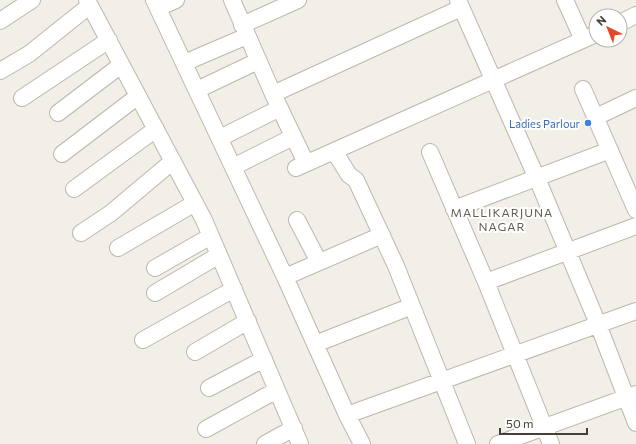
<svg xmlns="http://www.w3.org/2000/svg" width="636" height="444" font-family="Commissioner,sans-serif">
	<rect width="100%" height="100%" fill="#f2efe8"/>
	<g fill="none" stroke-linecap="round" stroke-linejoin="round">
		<defs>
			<path id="minor" d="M 87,0 L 204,220 L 300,444
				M 154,0 L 285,277 L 382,235
				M 232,0 L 273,94 L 306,163
				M 458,0 L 539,183 L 598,324 L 636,423
				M 565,0 L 583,40
				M 158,8 L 176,0
				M 0,21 L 32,0
				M 620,23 L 636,15
				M 242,25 L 298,0
				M 184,63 L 247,36
				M 0,71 L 29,54 L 89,6
				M 583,89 L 636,210
				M 197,90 L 258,61
				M 273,94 L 461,8
				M 22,98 L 109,40
				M 58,113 L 121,65
				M 596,117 L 636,98
				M 220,138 L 280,108
				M 334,151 L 349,175 L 356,180 L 396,266 L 467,444
				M 430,152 L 486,282 L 551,444
				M 62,154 L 138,96
				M 233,167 L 293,137
				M 296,168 L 596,34
				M 74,189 L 156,129
				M 454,209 L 610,150
				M 297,220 L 319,262
				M 81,233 L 111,213 L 173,161
				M 118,248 L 195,203
				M 155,268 L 211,236
				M 285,277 L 347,415 L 362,444
				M 486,282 L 636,226
				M 155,293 L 219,255
				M 143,340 L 234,289
				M 315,344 L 412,306
				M 195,352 L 248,321
				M 209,388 L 264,359
				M 347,415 L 636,311
				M 206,429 L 277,390
				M 265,444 L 294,428
				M 498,444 L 636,394"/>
		</defs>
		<use href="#minor" stroke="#bdb7ab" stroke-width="18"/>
		<use href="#minor" stroke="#fff" stroke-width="16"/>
	</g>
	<circle fill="#3f7fe0" stroke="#fff" stroke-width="1.5" cx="588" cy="123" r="4"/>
	<g text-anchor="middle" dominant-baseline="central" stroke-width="4" stroke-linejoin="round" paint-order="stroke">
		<g font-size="11" fill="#366cbe" stroke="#fff" text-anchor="end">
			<text x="580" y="123">Ladies Parlour</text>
		</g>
		<g font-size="12" letter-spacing="1" fill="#675d50" stroke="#fff">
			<text x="502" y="212">MALLIKARJUNA<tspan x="502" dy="14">NAGAR</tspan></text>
		</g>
	</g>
	<g transform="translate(608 28) rotate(317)"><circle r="19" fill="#ffffff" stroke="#b5b3af"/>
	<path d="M0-3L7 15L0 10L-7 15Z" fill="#e5482c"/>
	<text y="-6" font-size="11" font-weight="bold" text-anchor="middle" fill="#454037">N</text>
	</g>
	<path d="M500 428v6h87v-6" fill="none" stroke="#454037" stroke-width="2"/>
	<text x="506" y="428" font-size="12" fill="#454037" stroke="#ffffff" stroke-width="3" paint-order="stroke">50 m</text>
</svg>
